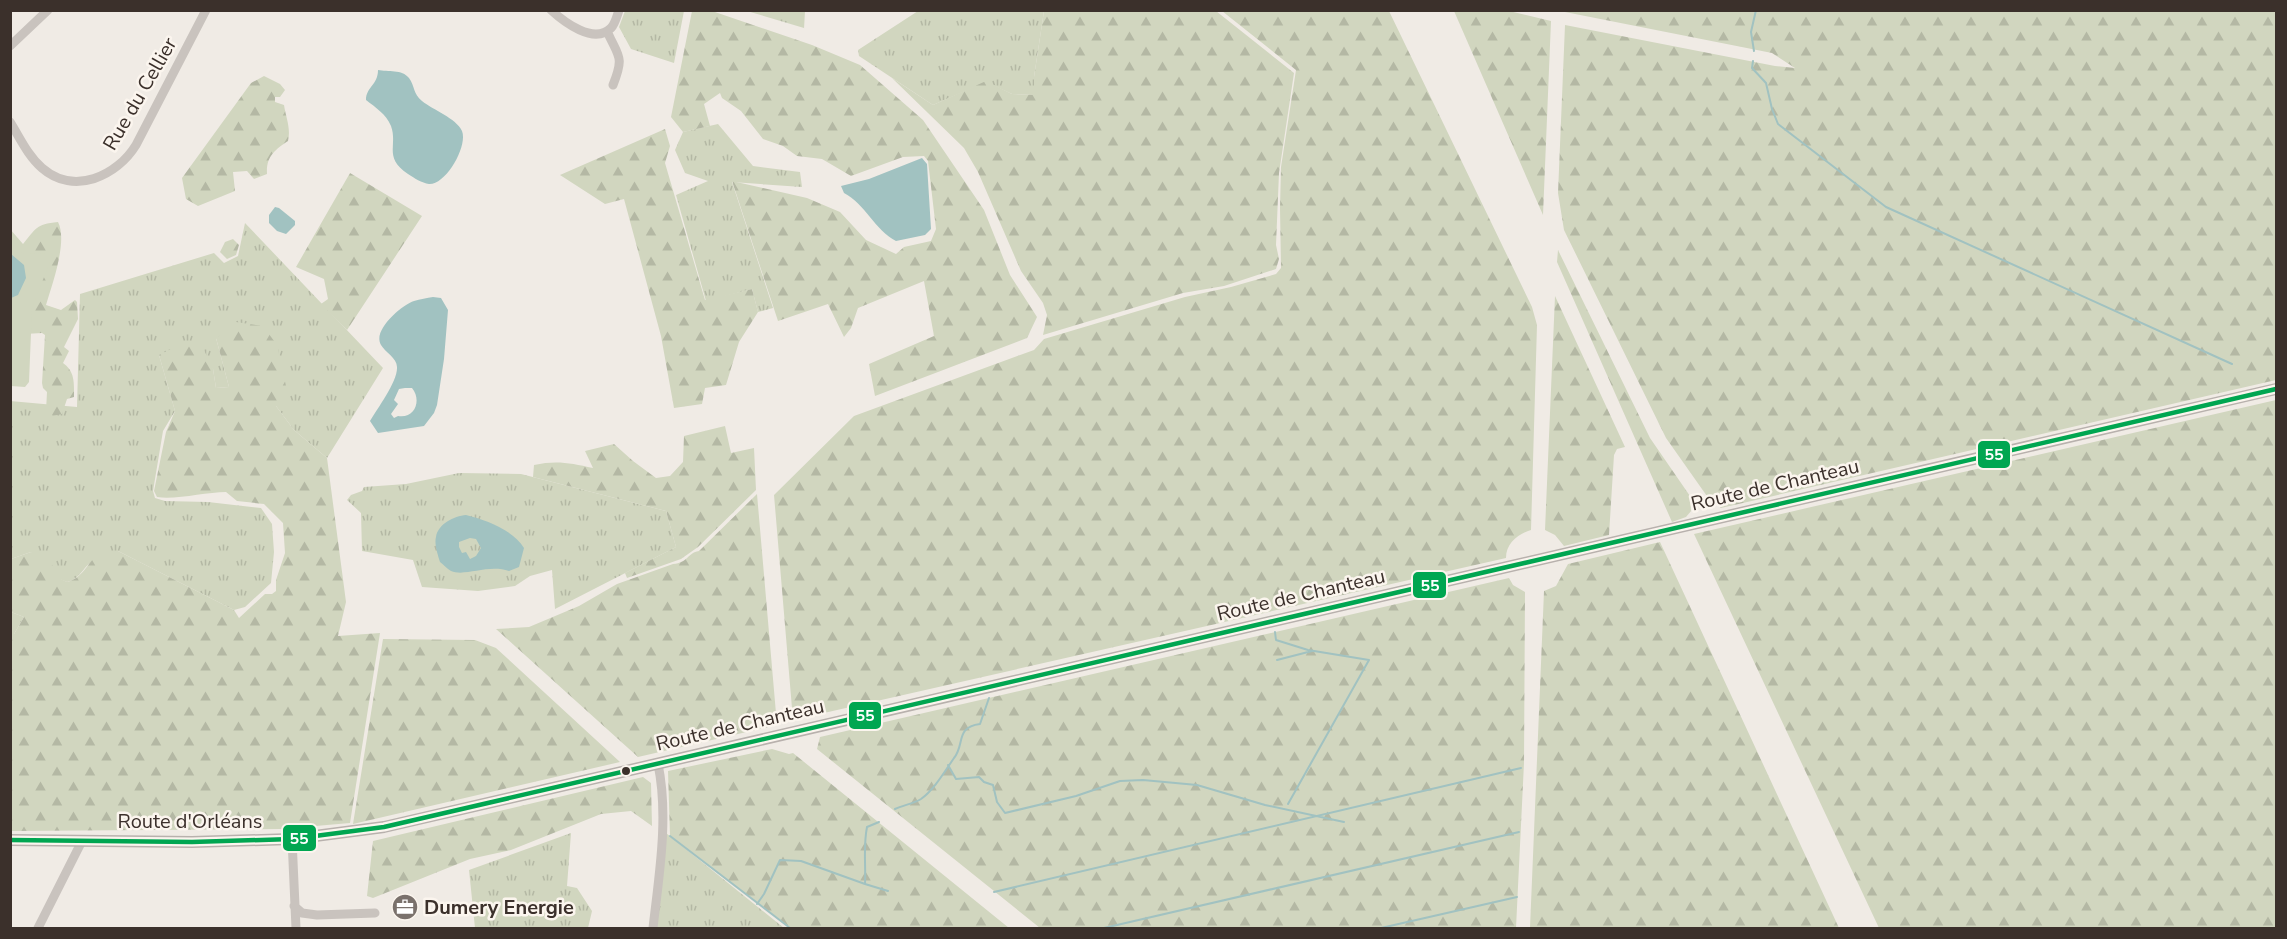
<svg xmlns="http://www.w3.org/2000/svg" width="2287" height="939" font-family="'Nunito Sans',sans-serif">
	<defs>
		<pattern id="grass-tufts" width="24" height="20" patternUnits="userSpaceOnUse" patternTransform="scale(1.5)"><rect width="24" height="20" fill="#d1d6bf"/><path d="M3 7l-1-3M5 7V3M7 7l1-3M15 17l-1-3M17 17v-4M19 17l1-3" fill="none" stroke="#b4b8a4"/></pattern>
		<pattern id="forest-firs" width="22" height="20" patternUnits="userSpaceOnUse" patternTransform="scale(1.5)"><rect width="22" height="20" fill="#d1d6bf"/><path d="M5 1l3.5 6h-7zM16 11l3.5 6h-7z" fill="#b4b8a4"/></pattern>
	</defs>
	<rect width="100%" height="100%" fill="#f0ebe5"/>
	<path fill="url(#grass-tufts)" d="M 625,11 L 684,11 L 674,63 L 631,49 L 619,27 Z
		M 747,11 L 805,11 L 804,29 L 804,28 Z
		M 918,11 L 1044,11 L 1034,77 L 1034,95 L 1012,94 L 986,82 L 933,105 L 859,56 L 858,50 Z
		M 718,124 L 753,166 L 800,172 L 802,187 L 732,182 L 773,308 L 758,312 L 752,289 L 706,301 L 676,195 L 708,181 L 685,173 L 675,150 L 683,132 Z
		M 245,223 L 383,368 L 327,458 L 294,430 L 276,406 L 216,338 L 229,387 L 216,388 L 213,369 L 159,355 L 175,411 L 163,431 L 153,491 L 155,498 L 165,501 L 208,502 L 261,508 L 272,524 L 274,552 L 271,583 L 245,607 L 234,610 L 118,551 C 110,554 101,556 94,560 C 83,566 82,578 67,582 L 57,578 L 31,552 L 11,559 L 10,401 L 77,407 L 80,294 L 214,253 L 224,263 L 238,256 Z
		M 459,473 L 521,474 L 666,511 L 676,547 L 555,609 L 552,570 L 530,576 L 515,586 L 478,591 L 422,587 L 413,560 L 362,551 L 361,513 L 347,500 L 351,495 L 362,491 L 364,487 L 406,484 Z
		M 11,612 L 24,617 L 14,634 L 11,634 Z
		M 571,833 L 567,886 L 577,888 L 592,911 L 588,928 L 475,928 L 469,870 Z
		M 666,833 L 784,928 L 656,928 Z"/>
	<path fill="url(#forest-firs)" d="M 692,11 L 712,11 L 812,45 L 860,65 L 923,120 L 984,210 L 1010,275 L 1037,317 L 1027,338 L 875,396 L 869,364 L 934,336 L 924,281 L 858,308 L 851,328 L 844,337 L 828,304 L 778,321 L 732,181 L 807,198 L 840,212 L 866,240 L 896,254 L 904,247 L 931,241 L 936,229 L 928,161 L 924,156 L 903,157 L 851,176 L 822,159 L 797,156 L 783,146 L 763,139 L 741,111 L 722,98 L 720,93 L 704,104 L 710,126 L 683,132 L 671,117 Z
		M 1044,11 L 1216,11 L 1294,73 L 1279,173 L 1276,245 L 1279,259 L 1276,269 L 1224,286 L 1183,293 L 1043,335 L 1047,315 L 1043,303 L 1021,271 L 978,172 L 964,148 L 892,78 L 933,105 L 986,81 L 1012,94 L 1034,95 L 1034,77 Z
		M 1222,11 L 1389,11 L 1532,307 L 1537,325 L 1531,530 C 1518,534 1506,543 1506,558 L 793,720 L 774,495 L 854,416 L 1034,350 L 1044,339 L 1185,297 L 1231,287 L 1276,274 L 1281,268 L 1280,208 L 1281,167 L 1296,70 Z
		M 1454,11 L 1509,11 L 1551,21 L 1543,215 Z
		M 1565,11 L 2276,11 L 2276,380 L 1721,508 L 1709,499 L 1666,438 L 1564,230 L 1558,193 L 1565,25 L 1775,66 L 1795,68 L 1772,53 L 1565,12 Z
		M 264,76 L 280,84 L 285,90 L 280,97 L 275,97 L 275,102 L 284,105 C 286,118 291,128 288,141 C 275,150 266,156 267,174 L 254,179 L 247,171 L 233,172 L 235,191 L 198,206 L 186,199 L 182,178 L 251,83 Z
		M 665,129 L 670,146 L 665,163 L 705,300 L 752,289 L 758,312 L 739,342 L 726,385 L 705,388 L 702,404 L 674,408 L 661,336 L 624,199 L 605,204 L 560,175 Z
		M 350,173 L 422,216 L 347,330 L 321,304 L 328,299 L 324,279 L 296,267 Z
		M 58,222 C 68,241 52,285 46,305 L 61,310 L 75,300 L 77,302 L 78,319 L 64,347 L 69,351 L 63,363 C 75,371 74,383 74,397 L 67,399 L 62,414 L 53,416 L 46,411 L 47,392 L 43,388 L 42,383 L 45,335 L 42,333 L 25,334 L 11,251 L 10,229 L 23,244 C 36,229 35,224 58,222 Z
		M 233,239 L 239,245 L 236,255 L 227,259 L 220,252 L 225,242 Z
		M 1558,250 L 1650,438 L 1690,496 L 1691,511 L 1686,517 L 1672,522 L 1557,262 Z
		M 1555,296 L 1625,447 L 1617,449 L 1614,455 L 1609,535 L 1564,546 L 1555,535 L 1545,530 Z
		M 236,322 L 263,326 L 277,345 L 286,386 L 276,406 L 294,430 L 327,458 L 346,602 L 338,636 L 380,633 L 350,823 L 281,829 L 11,831 L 11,634 L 14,634 L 24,617 L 11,612 L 11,559 L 31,552 L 49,557 L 57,577 L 67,582 C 86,577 88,558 102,553 C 107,551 113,551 118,551 L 234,610 L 239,618 L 265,594 L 272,594 L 276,591 L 276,580 L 285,553 L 283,523 L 264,504 L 237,501 L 226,492 C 206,492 176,500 157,497 L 154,491 L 166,432 L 175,411 L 159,355 L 183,343 L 203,348 L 213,369 L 216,388 L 229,387 L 216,338 Z
		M 2276,400 L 2276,928 L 1879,928 L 1694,534 Z
		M 725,426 L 731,453 L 754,448 L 756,490 L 698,547 L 681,559 L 627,578 L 625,573 L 676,547 L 666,511 L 533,477 L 534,465 C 556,460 571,463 593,468 L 585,451 L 614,444 L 633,461 L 656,478 L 670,476 L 683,462 L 684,436 Z
		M 757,494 L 777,725 L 638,757 L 496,629 L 529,627 L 579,606 L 617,584 L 673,564 C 688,563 687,553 699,551 Z
		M 1660,542 L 1839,928 L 1530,928 L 1544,591 L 1556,586 L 1568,564 Z
		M 1509,578 L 1513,585 L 1525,592 L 1524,763 L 1516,928 L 1040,928 L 817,749 L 820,737 Z
		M 383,639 L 475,640 L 496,648 L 620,762 L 353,824 Z
		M 772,749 L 789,754 L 793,753 L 1009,928 L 791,928 L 670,836 L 668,771 Z
		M 643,777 L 651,783 L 652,826 L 631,811 L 601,814 L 511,850 L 470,859 L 373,898 L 367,896 L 373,841 Z"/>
	<path fill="#d1d6bf" d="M 10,235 L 22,253 L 53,254 L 32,308 L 29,382 L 25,387 L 11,386 Z"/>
	<path fill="#a1c2c1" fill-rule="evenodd" d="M 378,70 C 388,72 402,69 409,78 C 415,86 413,94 422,101 C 433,110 456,118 462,131 C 468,146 446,185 429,184 C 422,183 414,178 408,174 C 383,157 398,146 391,126 C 386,114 375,107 366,100 C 366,87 378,85 378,70 Z
		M 922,158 L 927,164 L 931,229 L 925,235 L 896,241 C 875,230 865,204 844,193 L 841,186 L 869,179 Z
		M 275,207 L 279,208 L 295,221 L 295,225 L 286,234 L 277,231 L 269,223 L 269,215 Z
		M 11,254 L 24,265 L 26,278 L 18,295 L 11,298 Z
		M 433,297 L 441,298 L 448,310 L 444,359 L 437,405 L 434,413 L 424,426 L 378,433 L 370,421 C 377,409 398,381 397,367 C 397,358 385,352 381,345 C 372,330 402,305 414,301 C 420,299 427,298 433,297 ZM 405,388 L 412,388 C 422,400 415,419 398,416 L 394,418 L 391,414 L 398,404 L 394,400 L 399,389 Z
		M 466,515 C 486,520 513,530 524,548 L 519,567 L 509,571 C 488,564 465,577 451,571 C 447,569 443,564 440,562 C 438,555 434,544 436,537 C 438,524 454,516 466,515 ZM 470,538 L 476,539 L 481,548 L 476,556 L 470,559 L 466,552 L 462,553 L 459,547 L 459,542 Z"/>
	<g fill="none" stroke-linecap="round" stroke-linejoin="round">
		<path stroke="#a1c2c1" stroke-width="2" d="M 1754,51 L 1751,32 L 1756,10
			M 1753,61 L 1752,68 L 1766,83 L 1772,109 L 1778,124 L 1886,207 L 2232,364
			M 1275,632 L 1276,640 L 1308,650 L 1369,660 L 1288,804
			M 1277,660 L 1312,651
			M 948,765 L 956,779 L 979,777 L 984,782 L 993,785 L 997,802 L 1005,813 L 1076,796 L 1120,781 L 1143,780 L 1197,785 L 1265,805 L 1344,822
			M 895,809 C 903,805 913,804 921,799 C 934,790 945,771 954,758 C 965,745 955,727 980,724 L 989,698
			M 670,836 L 790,928
			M 865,884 L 888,891
			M 994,892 L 1521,768
			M 757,904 L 764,894 L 780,860 L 801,861 L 865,884 C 866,864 863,847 867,827 L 879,822
			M 1104,928 L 1519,832
			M 1381,928 L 1517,897"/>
		<path stroke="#c9c3be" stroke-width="9" d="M 551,10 C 564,22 594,45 611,28 C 615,24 617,16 619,10
			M 607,31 C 618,57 625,55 613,85
			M 10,46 L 48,10
			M 10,122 C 20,138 28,156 42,168 C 74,196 117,176 136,145 L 206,10
			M 292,839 L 296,928
			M 294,906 L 302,913 L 317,915 L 375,913
			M 38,928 L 82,841
			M 653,928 C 659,875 669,817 658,764"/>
		<path stroke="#b8b1ad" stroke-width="12" d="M 10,840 L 192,842 L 292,839 L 384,827 L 2276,389"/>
		<defs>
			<path id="bus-1" d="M 10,840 L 192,842 L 292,839 L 384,827 L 2276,389"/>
		</defs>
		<use href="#bus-1" stroke="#fbf5ee" stroke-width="9"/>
		<use href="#bus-1" stroke="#00a651" stroke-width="4.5"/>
	</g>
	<defs>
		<symbol id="office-disc" viewBox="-11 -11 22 22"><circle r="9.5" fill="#7a716c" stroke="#fbf5ee"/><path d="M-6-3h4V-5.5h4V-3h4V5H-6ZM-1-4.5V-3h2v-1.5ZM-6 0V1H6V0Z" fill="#fff"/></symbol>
	</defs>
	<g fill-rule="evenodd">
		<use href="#office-disc" x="390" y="892" width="30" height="30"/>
	</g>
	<circle fill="#3b302b" stroke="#fbf5ee" stroke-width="2" cx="626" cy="771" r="5"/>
	<g text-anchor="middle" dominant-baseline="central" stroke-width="5" stroke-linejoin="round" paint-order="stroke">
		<g font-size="20" fill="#3b302b" stroke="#fbf5ee">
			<text transform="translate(140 94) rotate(-60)">Rue du Cellier</text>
			<text transform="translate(1775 485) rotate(-13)">Route de Chanteau</text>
			<text transform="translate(1301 595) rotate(-13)">Route de Chanteau</text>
			<text transform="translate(740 725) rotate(-13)">Route de Chanteau</text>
			<text x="190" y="821">Route d'Orléans</text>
		</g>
		<g font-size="20" font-weight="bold" fill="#3b302b" stroke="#fbf5ee" text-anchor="start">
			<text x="424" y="907">Dumery Energie</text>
		</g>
	</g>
	<g stroke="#fbf5ee" stroke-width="2">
		<rect x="1977" y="440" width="34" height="29" rx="6" fill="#00a651"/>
		<rect x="1412" y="571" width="35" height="28" rx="6" fill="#00a651"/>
		<rect x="848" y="701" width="34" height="29" rx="6" fill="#00a651"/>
		<rect x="282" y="824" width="35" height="28" rx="6" fill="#00a651"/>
	</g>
	<g font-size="16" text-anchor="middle" font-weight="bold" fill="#fff">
		<text x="1994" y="460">55</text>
		<text x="1430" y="591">55</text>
		<text x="865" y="721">55</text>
		<text x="299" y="844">55</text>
	</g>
	<rect width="2287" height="939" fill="none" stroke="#3b302b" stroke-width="24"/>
</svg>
